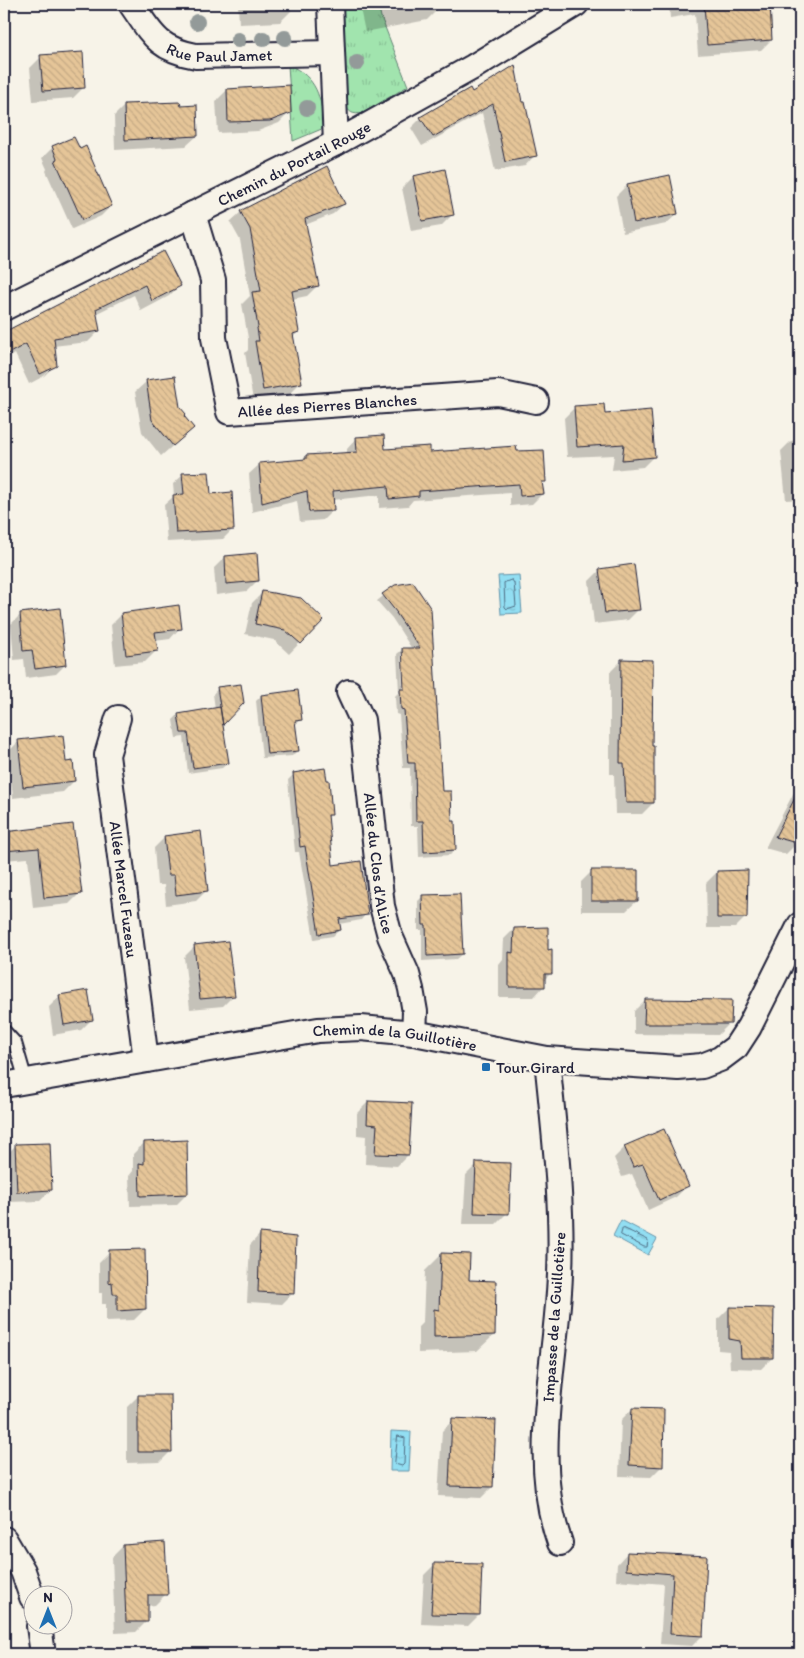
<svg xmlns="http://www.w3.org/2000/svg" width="804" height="1658" font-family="Itim,sans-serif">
	<defs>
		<pattern id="grass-tufts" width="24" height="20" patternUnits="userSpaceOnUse" patternTransform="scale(1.25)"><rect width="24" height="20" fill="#a1e4ae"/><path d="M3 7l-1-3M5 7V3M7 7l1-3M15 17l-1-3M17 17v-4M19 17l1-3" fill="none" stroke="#8ac397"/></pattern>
		<pattern id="water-ripples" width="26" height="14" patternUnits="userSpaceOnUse" patternTransform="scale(1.25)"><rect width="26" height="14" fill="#92def2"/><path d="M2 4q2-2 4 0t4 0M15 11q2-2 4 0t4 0" fill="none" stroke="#7ebed0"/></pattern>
		<pattern id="building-back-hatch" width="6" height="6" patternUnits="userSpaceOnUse" patternTransform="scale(1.25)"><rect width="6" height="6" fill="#e5c598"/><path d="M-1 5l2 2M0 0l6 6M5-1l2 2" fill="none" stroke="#c4a984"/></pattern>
	</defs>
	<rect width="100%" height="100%" fill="#f7f3e8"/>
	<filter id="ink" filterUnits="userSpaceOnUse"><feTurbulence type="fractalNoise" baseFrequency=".02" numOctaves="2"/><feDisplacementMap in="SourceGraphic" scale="10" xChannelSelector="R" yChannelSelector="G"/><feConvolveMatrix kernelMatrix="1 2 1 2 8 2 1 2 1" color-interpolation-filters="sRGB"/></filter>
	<g filter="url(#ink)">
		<path fill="url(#grass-tufts)" stroke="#628374" d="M 339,4 L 378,4 L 381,17 L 408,86 L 363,113 C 352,115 350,113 344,104 Z
			M 288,65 C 317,76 322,99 324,128 L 293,141 Z"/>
		<path fill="url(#water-ripples)" stroke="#6593a9" d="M 519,575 L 522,613 L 501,614 L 498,576 Z
			M 621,1220 L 657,1239 L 648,1255 L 613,1236 Z
			M 391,1431 L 411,1432 L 409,1471 L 390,1471 Z"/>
		<path fill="#0003" fill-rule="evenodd" d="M 238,4 L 291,4 L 291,11 L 280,22 L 239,24 Z
			M 359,4 L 443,4 L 427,20 L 365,32 Z
			M 669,4 L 743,4 L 744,13 L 771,40 L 761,50 L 698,55 L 695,14 L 670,18 Z
			M 41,57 L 84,87 L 73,98 L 33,101 L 30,68 Z
			M 227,90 L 290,112 L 279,123 L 258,131 L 218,133 L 216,101 Z
			M 471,94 L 521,104 L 535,155 L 525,166 L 495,171 L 482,113 L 422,146 L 411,128 L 421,118 Z
			M 124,106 L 197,136 L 186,146 L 115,150 L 114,116 Z
			M 53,147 L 111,206 L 101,216 L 72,229 L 46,171 L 47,169 L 42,158 Z
			M 413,177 L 452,215 L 441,226 L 411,231 L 402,188 Z
			M 627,185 L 677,214 L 666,224 L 623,233 L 616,196 Z
			M 344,204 L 333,214 L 305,225 L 317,286 L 307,296 L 292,299 L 298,332 L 292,338 L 301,382 L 290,393 L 253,400 L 245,353 L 248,350 L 248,338 L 242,304 L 250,296 L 240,240 L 230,222 L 241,212 Z
			M 162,253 L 179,286 L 169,296 L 141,311 L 134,295 L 95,314 L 99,331 L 88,342 L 53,346 L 55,365 L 44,376 L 29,384 L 15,354 L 4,360 L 4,334 Z
			M 146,382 L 179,407 L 182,416 L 193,428 L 161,456 L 142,432 L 135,392 Z
			M 575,407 L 604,416 L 653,457 L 643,467 L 612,470 L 614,455 L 567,457 L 564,418 Z
			M 357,438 L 384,451 L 429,453 L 515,453 L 545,481 L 541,485 L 542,494 L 532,504 L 510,506 L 510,493 L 413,500 L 408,506 L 379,508 L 379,495 L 332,500 L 333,510 L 323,520 L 300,522 L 297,501 L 252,512 L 249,474 L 260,464 L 302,460 L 306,456 L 347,454 L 347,449 Z
			M 800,440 L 800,499 L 786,500 L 781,451 L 791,441 Z
			M 183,475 L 210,496 L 233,529 L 223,539 L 167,542 L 164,505 L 174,496 L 173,484 Z
			M 225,557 L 258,580 L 247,591 L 216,595 L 214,568 Z
			M 600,570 L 639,609 L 628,620 L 594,624 L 589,581 Z
			M 412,584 L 441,792 L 450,822 L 455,850 L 450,855 L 419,857 L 418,826 L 411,826 L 410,768 L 403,768 L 399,715 L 396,714 L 395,696 L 399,692 L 397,654 L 403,649 L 412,649 L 392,618 L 377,601 L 396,586 ZM 401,653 L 404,653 L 406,695 L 403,695 Z
			M 263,592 L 322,620 L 289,654 L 274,640 L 245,634 L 252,603 Z
			M 122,614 L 180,628 L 170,639 L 155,641 L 156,651 L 145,662 L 115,665 L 111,625 Z
			M 20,615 L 65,665 L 56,674 L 26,678 L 24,659 L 14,660 L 11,624 Z
			M 621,661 L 650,747 L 653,803 L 642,814 L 615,814 L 614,774 L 610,774 L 610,672 Z
			M 218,688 L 242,703 L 221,724 L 228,763 L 222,768 L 188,773 L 184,737 L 176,738 L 173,720 L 178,715 L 215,709 L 213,694 Z
			M 261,696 L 301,720 L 295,725 L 297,751 L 292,756 L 262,758 L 256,701 Z
			M 19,741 L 64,764 L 74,781 L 63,792 L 13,798 L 8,752 Z
			M 294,774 L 331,814 L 327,818 L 332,867 L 366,914 L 361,920 L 339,924 L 339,930 L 333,936 L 314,939 L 299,852 L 295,852 L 288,780 Z
			M 800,786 L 800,836 L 797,843 L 786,854 L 765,848 L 793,794 Z
			M 72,825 L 80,893 L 69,904 L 33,908 L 28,858 L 4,860 L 4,833 Z
			M 165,837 L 207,890 L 196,901 L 166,905 L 164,885 L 157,885 L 154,848 Z
			M 591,872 L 637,901 L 626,911 L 581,911 L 581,882 Z
			M 717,872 L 746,917 L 735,928 L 707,928 L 706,883 Z
			M 423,896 L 462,954 L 456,959 L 422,961 L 422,930 L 418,930 L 418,901 Z
			M 514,929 L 547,951 L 551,973 L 544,980 L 544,986 L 534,997 L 499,997 L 499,964 L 503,959 L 504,939 Z
			M 195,946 L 234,995 L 223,1006 L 190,1009 L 184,957 Z
			M 60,996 L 92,1019 L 81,1030 L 53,1035 L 49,1007 Z
			M 645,1000 L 729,1024 L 718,1035 L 634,1034 L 634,1011 Z
			M 368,1102 L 408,1155 L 397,1166 L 365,1164 L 366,1136 L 357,1135 L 357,1113 Z
			M 144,1143 L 187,1194 L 176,1205 L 130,1206 L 129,1176 L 133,1171 L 133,1154 Z
			M 15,1146 L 51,1190 L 40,1201 L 7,1202 L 4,1157 Z
			M 625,1147 L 687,1186 L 676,1197 L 648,1210 L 632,1174 L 622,1177 L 614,1158 Z
			M 477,1164 L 507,1213 L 496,1224 L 463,1224 L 466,1175 Z
			M 260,1234 L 293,1293 L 282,1304 L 247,1302 L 250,1245 Z
			M 110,1252 L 145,1309 L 134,1320 L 106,1321 L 106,1304 L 102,1304 L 102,1293 L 99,1293 L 99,1263 Z
			M 441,1255 L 468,1282 L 494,1335 L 477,1351 L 418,1353 L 418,1327 L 423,1322 L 425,1271 Z
			M 729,1308 L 772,1358 L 761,1369 L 730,1368 L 729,1351 L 718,1350 L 718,1319 Z
			M 138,1396 L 171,1451 L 160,1462 L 127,1463 L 127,1407 Z
			M 632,1409 L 662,1466 L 651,1477 L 619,1476 L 621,1420 Z
			M 453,1420 L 492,1487 L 481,1498 L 438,1496 L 442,1431 Z
			M 123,1546 L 166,1594 L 155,1605 L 147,1606 L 147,1621 L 136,1632 L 115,1633 L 112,1557 Z
			M 627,1553 L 706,1557 L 702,1636 L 692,1646 L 660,1644 L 664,1584 L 616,1580 L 617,1564 Z
			M 435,1564 L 479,1615 L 468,1626 L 421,1624 L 424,1575 Z"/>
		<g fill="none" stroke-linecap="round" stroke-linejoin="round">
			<path stroke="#4f6d84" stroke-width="1" d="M 512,580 L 514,583 L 516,606 L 507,609 L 505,607 L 504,583 Z
				M 623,1228 L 648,1240 L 647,1247 L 644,1247 L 621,1235 Z
				M 398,1436 L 405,1438 L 404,1464 L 402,1466 L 395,1464 Z"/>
		</g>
		<path fill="url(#building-back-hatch)" stroke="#22223b" d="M 704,4 L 770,4 L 772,40 L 707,45 Z
			M 83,52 L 85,88 L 43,91 L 40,55 Z
			M 515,65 L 522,102 L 525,102 L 537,156 L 505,162 L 493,104 L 433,137 L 420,117 L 470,88 L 472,92 Z
			M 290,85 L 291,113 L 270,121 L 228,122 L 227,89 Z
			M 180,102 L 181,106 L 197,105 L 198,136 L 125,140 L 124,104 Z
			M 74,137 L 80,149 L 86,146 L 112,206 L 82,220 L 55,160 L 57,159 L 52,146 Z
			M 327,166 L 345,204 L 305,219 L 319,286 L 292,291 L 299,332 L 293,334 L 302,383 L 263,390 L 255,341 L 259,341 L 257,328 L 258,327 L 252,292 L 261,291 L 250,229 L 240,211 Z
			M 445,169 L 454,215 L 422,221 L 413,176 Z
			M 670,175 L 678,214 L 634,223 L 627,184 Z
			M 163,251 L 181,286 L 152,301 L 145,285 L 96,309 L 100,331 L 54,338 L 57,366 L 40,374 L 26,344 L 4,356 L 4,332 Z
			M 175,376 L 180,407 L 186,414 L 184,416 L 194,428 L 173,446 L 152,420 L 146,380 Z
			M 604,404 L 605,414 L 651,410 L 655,457 L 622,460 L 624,444 L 577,447 L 574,406 Z
			M 384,435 L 385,449 L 430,446 L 430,452 L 516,446 L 517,451 L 544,450 L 546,482 L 542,482 L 544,494 L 520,496 L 519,484 L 419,491 L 419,496 L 389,499 L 388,486 L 333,491 L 334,511 L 309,512 L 307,491 L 262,503 L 259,463 L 306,459 L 306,455 L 357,452 L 356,437 Z
			M 209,472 L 211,494 L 232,492 L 234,530 L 176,533 L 173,495 L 184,494 L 182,473 Z
			M 257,553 L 259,581 L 226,584 L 225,556 Z
			M 634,564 L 640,610 L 605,613 L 599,569 Z
			M 413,582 L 431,609 L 442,791 L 451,791 L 452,821 L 455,821 L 456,850 L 424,852 L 423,821 L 416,821 L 415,763 L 408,763 L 404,710 L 401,709 L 400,689 L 404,689 L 402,648 L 420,648 L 396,613 L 397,613 L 382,594 L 395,585 Z
			M 262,591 L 301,598 L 324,620 L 301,644 L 285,630 L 255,624 Z
			M 179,605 L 182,629 L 155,632 L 158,651 L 126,655 L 121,613 Z
			M 60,608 L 66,665 L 35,669 L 32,650 L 23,651 L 20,613 Z
			M 621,659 L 653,660 L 652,746 L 654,746 L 654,803 L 626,803 L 624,763 L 620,763 Z
			M 241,684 L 244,703 L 223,725 L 217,687 Z
			M 298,690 L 302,720 L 295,721 L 299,751 L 267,754 L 261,695 Z
			M 220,707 L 229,763 L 193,768 L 188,733 L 181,733 L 178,714 Z
			M 63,735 L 66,762 L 73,761 L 75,781 L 23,787 L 18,740 Z
			M 325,768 L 327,780 L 329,780 L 332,815 L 328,815 L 333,865 L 361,861 L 368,915 L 339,919 L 341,930 L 319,934 L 305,846 L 300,847 L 293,773 Z
			M 800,788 L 800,844 L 775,837 Z
			M 73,824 L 82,894 L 44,898 L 39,848 L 4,851 L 4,832 Z
			M 201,831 L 208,891 L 176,895 L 174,875 L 168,875 L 164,836 Z
			M 591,870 L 638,870 L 638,901 L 591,901 Z
			M 748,870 L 747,918 L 717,918 L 717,871 Z
			M 460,894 L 463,954 L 427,956 L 426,925 L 423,925 L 422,895 Z
			M 548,927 L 548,950 L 552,949 L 552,974 L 545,974 L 545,987 L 509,987 L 509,952 L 513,953 L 514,928 Z
			M 228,941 L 235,996 L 200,999 L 194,945 Z
			M 88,990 L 93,1020 L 64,1025 L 59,995 Z
			M 645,999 L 732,1000 L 731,1024 L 644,1024 Z
			M 368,1101 L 412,1103 L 409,1155 L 375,1154 L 377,1125 L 367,1124 Z
			M 664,1129 L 689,1186 L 659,1200 L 643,1164 L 633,1167 L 624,1146 Z
			M 187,1140 L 188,1194 L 140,1196 L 139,1163 L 144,1164 L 144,1142 Z
			M 50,1143 L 52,1190 L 17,1192 L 15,1144 Z
			M 476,1162 L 511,1163 L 509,1214 L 474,1213 Z
			M 260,1233 L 296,1237 L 294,1294 L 258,1292 Z
			M 145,1249 L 146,1309 L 117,1311 L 117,1294 L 113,1294 L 112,1282 L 109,1283 L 109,1250 Z
			M 441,1253 L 470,1254 L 469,1280 L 496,1281 L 495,1335 L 434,1337 L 434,1309 L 439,1310 Z
			M 729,1307 L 774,1308 L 773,1358 L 741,1358 L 740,1341 L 729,1339 Z
			M 138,1395 L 171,1395 L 172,1452 L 138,1452 Z
			M 632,1408 L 664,1409 L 663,1467 L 629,1465 Z
			M 452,1418 L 496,1420 L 493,1487 L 449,1486 Z
			M 165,1542 L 168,1595 L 148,1595 L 148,1622 L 126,1622 L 123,1545 Z
			M 627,1552 L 707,1556 L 703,1636 L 670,1634 L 673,1574 L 626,1570 Z
			M 434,1563 L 482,1564 L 480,1615 L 431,1614 Z"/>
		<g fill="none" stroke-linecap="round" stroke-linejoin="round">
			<defs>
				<path id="service" d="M 4,1031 L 15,1043 L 26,1081"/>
				<g id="minor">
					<path id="s1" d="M 131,4 C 152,34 157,49 196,56 L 331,53"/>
					<path d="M 330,4 L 336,143"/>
					<path id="s2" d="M 193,214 L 213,280 L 214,338 L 229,412 L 498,393 L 536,401"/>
					<path id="s3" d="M 4,308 L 336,143 L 473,67 L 576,4"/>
					<path id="s4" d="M 349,692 L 362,720 L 382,906 L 390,936 L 407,974 L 411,989 L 415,1012 L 414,1033"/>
					<path id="s5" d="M 118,718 L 107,755 L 146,1060"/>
					<path d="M 547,1059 C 554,1130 563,1202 560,1274 C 557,1363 529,1456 560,1543"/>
					<path id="s6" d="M 4,1085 L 318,1030 L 361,1028 L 414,1033 L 547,1059 L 678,1068 L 702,1066 L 720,1059 L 736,1047 L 749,1027 L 800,925"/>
					<path d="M 4,1539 L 23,1571 L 32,1597"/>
					<path d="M 39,1626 L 43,1654"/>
				</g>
			</defs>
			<use href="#service" stroke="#22223b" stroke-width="16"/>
			<use href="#minor" stroke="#22223b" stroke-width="28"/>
			<use href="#service" stroke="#f7f3e8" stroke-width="12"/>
			<use href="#minor" stroke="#f7f3e8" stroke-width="24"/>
		</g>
		<g fill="#939a99">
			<circle cx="197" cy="22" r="8"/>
			<circle cx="285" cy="38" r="8"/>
			<circle cx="263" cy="39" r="8"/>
			<circle cx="238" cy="40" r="8"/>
			<circle cx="357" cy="63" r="8"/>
			<circle cx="307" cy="108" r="8"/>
		</g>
	</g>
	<rect fill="#1f6fb2" stroke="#f7f3e8" stroke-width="2" x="481" y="1062" width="10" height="10" rx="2.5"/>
	<g text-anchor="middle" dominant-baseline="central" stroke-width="5" stroke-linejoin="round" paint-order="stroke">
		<g font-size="16" fill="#22223b" stroke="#f7f3e8">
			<text stroke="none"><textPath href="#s1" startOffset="110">Rue Paul Jamet</textPath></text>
			<text stroke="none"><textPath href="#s3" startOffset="324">Chemin du Portail Rouge</textPath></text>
			<text stroke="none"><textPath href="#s2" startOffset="301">Allée des Pierres Blanches</textPath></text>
			<text stroke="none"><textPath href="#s4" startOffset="175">Allée du Clos d'ALice</textPath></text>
			<text stroke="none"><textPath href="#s5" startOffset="174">Allée Marcel Fuzeau</textPath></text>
			<text stroke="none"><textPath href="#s6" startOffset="396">Chemin de la Guillotière</textPath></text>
			<text transform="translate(554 1317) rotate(-86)">Impasse de la Guillotière</text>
		</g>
		<g font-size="16" fill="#22223b" stroke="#f7f3e8" text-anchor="start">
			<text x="496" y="1067">Tour Girard</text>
		</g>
	</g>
	<rect width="804" height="1658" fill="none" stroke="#f7f3e8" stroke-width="20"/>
	<rect x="10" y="10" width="784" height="1638" fill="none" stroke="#22223b" stroke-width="2" filter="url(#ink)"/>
	<g transform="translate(48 1610)"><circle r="24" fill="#f7f3e8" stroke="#a29fa3"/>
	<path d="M0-4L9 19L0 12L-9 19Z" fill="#1f6fb2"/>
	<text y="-8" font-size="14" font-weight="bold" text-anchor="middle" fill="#22223b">N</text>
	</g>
</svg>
